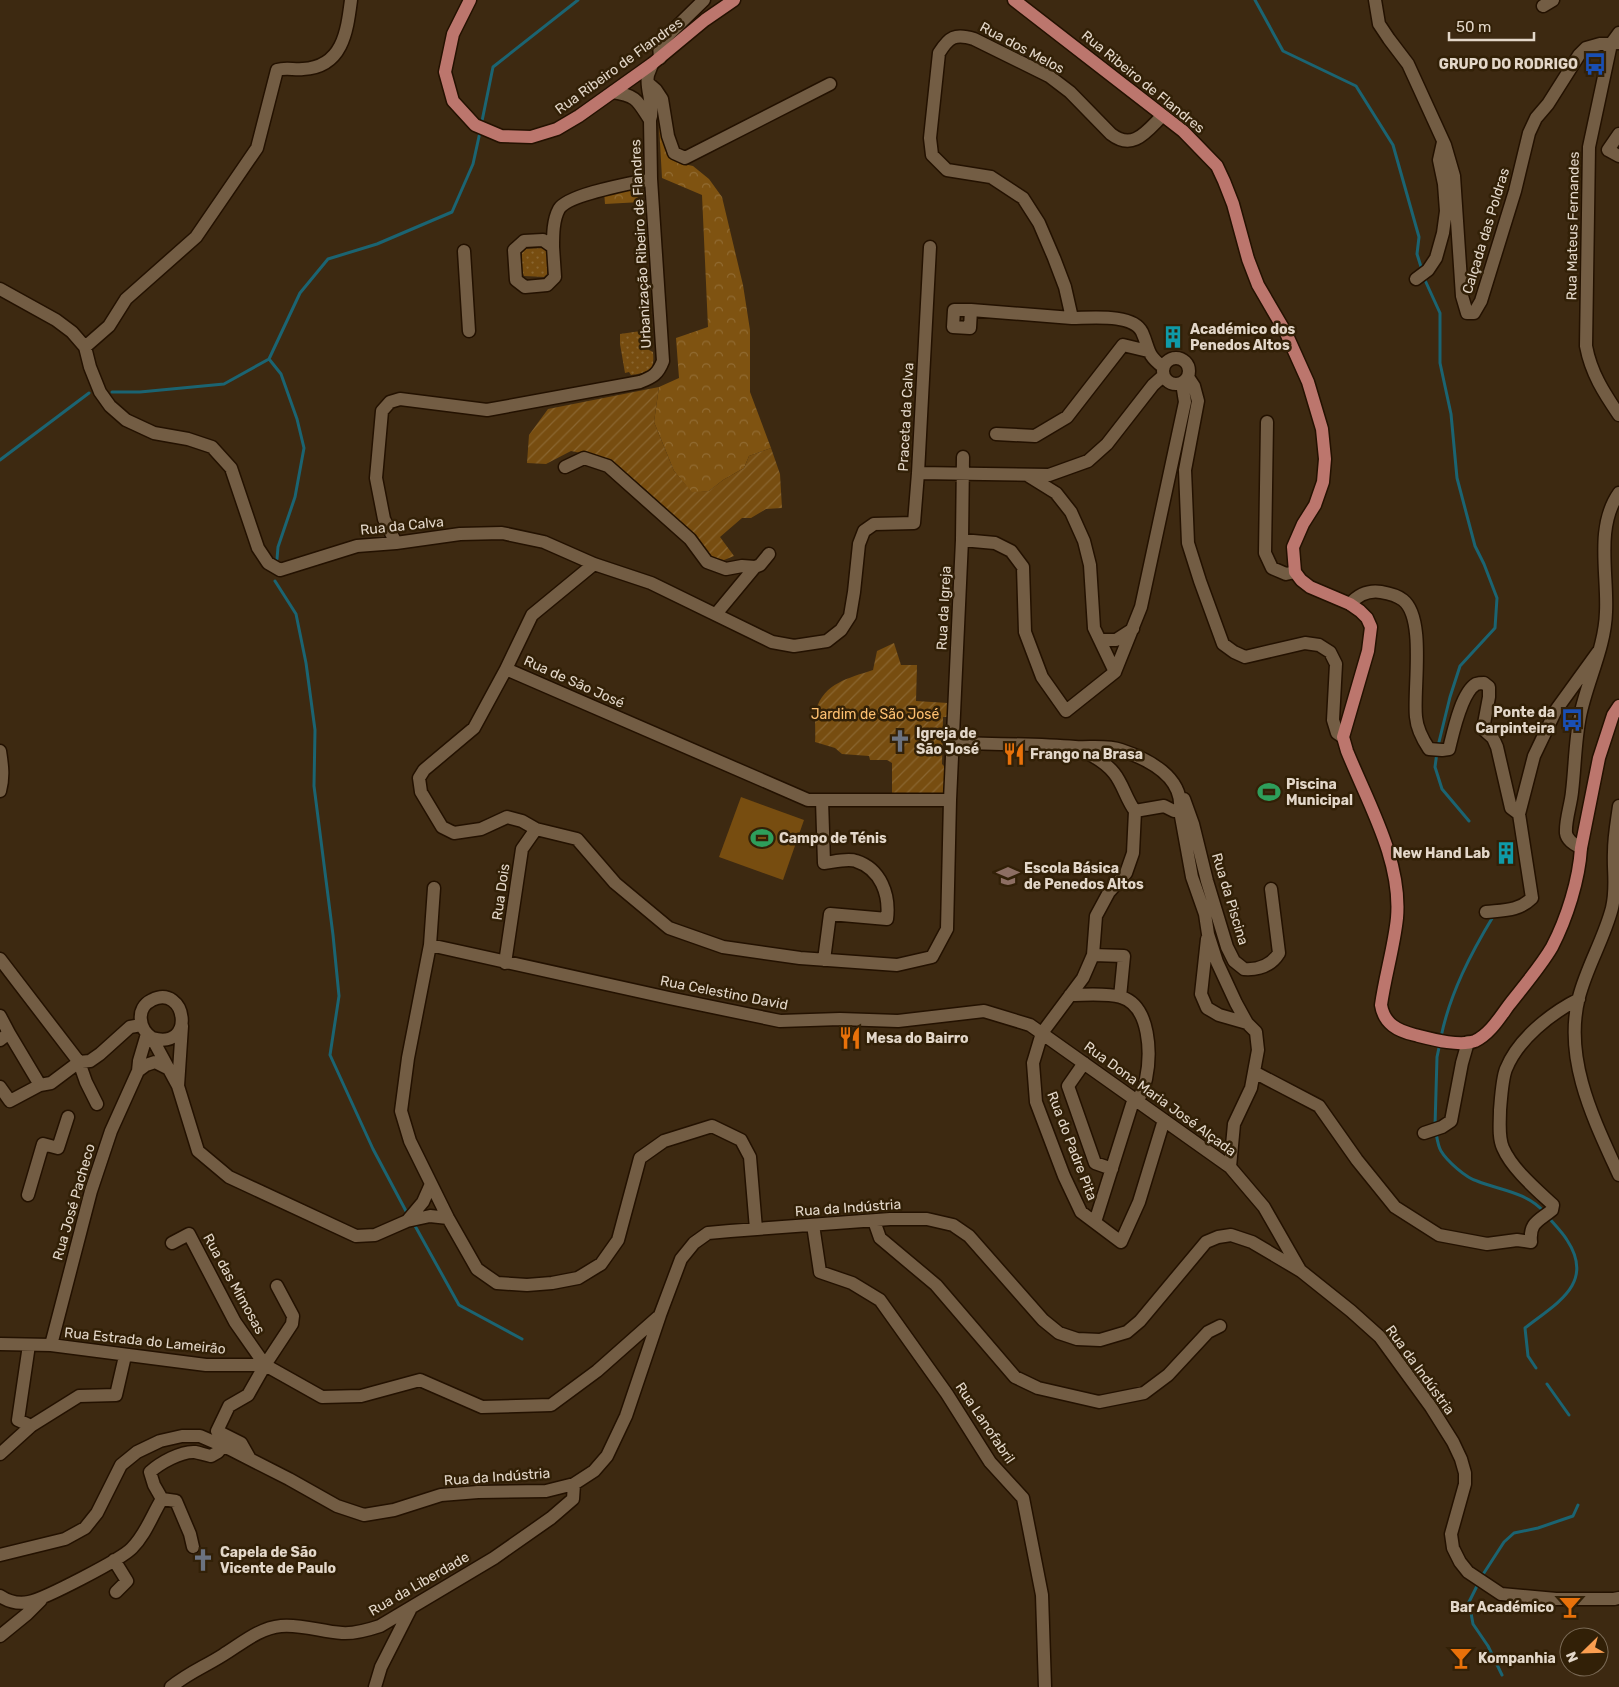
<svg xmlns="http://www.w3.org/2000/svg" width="1619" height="1687" font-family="Rubik,sans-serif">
	<defs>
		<pattern id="grass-dots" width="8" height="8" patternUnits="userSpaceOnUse" patternTransform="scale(1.25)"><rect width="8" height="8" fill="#774d10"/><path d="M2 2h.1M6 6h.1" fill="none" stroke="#8a6631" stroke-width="1.8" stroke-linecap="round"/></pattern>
		<pattern id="forest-crowns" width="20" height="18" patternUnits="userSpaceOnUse" patternTransform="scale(1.25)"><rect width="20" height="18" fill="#7f5311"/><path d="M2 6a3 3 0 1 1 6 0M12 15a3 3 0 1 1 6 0" fill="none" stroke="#916b32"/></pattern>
		<pattern id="garden-furrows" width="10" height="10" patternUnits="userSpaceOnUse" patternTransform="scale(1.25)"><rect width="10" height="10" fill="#774d10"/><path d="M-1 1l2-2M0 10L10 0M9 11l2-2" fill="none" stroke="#8a6631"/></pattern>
	</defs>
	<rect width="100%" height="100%" fill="#3d2911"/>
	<path fill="url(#grass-dots)" d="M 545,248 L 547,254 L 547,274 L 544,277 L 524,276 L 522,272 L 522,253 L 526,249 Z
		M 648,330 L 649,350 L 653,352 C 655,372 648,372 631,375 L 629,372 L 625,373 L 620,344 L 620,334 Z"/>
	<path fill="url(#forest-crowns)" d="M 658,108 L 669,153 L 679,163 L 693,166 L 709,179 L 722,197 L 743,285 L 750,330 L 750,392 L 771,448 L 749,456 L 744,468 L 723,480 L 709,491 L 692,493 L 674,471 L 654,422 L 659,387 L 679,378 L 676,338 L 708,327 L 702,195 L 662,178 Z
		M 633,190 L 641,202 L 605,204 L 604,191 Z"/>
	<path fill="url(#garden-furrows)" d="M 659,387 L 654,422 L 674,471 L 692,492 L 709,491 L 723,480 L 744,468 L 749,456 L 771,448 L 780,474 L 782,508 L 766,509 L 751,518 L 742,518 L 720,537 L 734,556 L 724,560 L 713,558 L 646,490 L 610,459 L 571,451 L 546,464 L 527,463 L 529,435 L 548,409 Z
		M 894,643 L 901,665 L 917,665 L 916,701 L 948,703 L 948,717 L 943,717 L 942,764 L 945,767 L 947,793 L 892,793 L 892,763 L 887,760 L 870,760 L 869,756 L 842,754 L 835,748 L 815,742 C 816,732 814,720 816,710 C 824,683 849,678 873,670 L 877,651 Z"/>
	<path fill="#774d10" d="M 741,797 L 804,820 L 783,880 L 719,857 Z"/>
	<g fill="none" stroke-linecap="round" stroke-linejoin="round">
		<path stroke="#1b6472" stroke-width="3" d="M 1255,0 L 1283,51 L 1356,86 L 1393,145 L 1419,237 L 1417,254 L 1422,270
			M 481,126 L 493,67 L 578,0
			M 1424,278 L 1440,313 L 1440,363 L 1451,414 L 1457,478 L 1475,546 L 1484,564 L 1497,598 L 1495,628 L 1460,666 L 1450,697 L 1438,746
			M 269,359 L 281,374 L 297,419 L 304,448 L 295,497 L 278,547 L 277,559
			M 112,392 L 140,392 L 224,384 L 269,359 L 300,293 L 328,259 L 377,244 L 452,212 L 473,164 L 480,132
			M 0,460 L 89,393
			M 275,581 L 296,614 L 306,663 L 315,730 L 314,786 L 333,935 L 339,996 L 330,1055 L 373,1149 L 407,1213
			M 1437,752 L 1435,767 L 1442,789 L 1469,821
			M 1441,1037 C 1450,993 1471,953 1494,915
			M 1435,1126 L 1437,1057 L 1440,1043
			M 1436,1133 C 1437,1138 1438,1146 1441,1151 C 1447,1161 1466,1178 1477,1181 C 1499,1190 1527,1192 1544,1212
			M 414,1224 L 459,1305 L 522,1339
			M 1536,1368 L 1528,1356 L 1525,1328 C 1555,1304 1596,1284 1567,1240 C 1562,1232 1554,1224 1548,1217
			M 1547,1384 L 1569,1415
			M 1482,1576 L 1504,1542 L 1514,1533 L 1538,1528 L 1573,1516 L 1578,1505
			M 1479,1582 L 1469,1602 L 1473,1624 L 1488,1646 L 1502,1675"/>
		<defs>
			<path id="minor" d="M 1375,0 L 1379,24 L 1389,39 L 1408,64 L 1445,145 L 1454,176 L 1462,296 L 1467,313 L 1474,313 L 1481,301 L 1515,191 L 1529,133 L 1536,118 L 1548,104 L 1579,55 L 1586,48 L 1600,44 L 1619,43
				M 1543,6 L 1553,0
				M 1619,33 L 1611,44 L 1589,147 L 1586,346 C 1591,373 1604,393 1619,415
				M 660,58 L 659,44 L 704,0
				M 648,83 L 656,90 L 662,99 L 668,136 L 674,153 L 685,158 L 830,84
				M 613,92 C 637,96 637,100 650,120
				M 1162,116 C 1146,132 1133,151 1111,134 L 1070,92 L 1049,76 L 974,39 C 955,33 949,37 939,53 L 930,138 L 932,155 L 947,170 L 991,177 L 1023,198 L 1039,223 L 1054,258 L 1065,287 L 1072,318 C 1090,318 1133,313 1142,332 C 1150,350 1146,354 1163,367
				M 1619,134 L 1608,150 L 1619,156
				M 553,247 L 555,277 L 547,285 L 525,287 L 516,280 L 514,250 L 524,241 L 543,240 L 553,247 C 553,235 553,220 559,209 C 568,194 633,183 651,179
				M 464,251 L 469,331
				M 1416,279 L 1428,270 L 1436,258 L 1443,233 L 1446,211 L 1444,184 L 1439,160 L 1443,142
				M 0,289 L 56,320 L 72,332 L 85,347 L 90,367 L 100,392 L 110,406 L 126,420 L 154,433 L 188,439 L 212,447 L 231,468 L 258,548 L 268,563 L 280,570 L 357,546 L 396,543 L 460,534 L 502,533 L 544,542 L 594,564 L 651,583 L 772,642 L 794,646 L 827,641 L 841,630 L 850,616 L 854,592 L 859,544 L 864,531 L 874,524 L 914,523 L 918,473 L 930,247
				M 971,310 L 970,328 L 953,327 L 954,310 L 971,310 L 1072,318
				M 85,347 L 109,326 L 126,299 L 196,237 L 257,148 L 277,70 C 286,67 294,70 303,69 C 343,67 347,31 351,0
				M1163 371a13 13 0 1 1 26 0a13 13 0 1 1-26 0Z
				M 1188,377 L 1194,386 L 1198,401 L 1185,470 L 1188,543 L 1200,581 L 1223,644 L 1234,652 L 1245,657 L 1305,643 L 1319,645 L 1330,652 L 1336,664 L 1333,720 L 1337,733 L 1343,737
				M 1267,422 L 1265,553 L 1272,568 L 1286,574 L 1295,572
				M 996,434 L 1035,436 L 1067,417 L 1123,345 L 1148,351
				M 565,467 L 584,458 L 608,466 L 690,539 L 707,562 L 726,569 L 742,566 L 755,567 L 716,614
				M 918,473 L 1049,475 L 1088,461 L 1107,444 L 1153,385 L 1163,376
				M 962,540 L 995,543 L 1011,551 L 1023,567 L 1025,632 L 1042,677 L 1066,711 L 1115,672 L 1094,628 L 1090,565 L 1084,541 L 1071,512 L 1056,493 L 1027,475
				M 396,543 L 384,519 L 376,478 L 382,411 L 390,402 L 400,399 L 487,410 L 640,382 C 653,377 658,374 663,361 L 651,179 L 650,120 C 655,105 645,90 648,75 C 649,72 651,68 652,64
				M 755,567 L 760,565 L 769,554
				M 1350,604 C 1358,595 1368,590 1381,592 C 1387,593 1398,596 1403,600 C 1426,618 1413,690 1416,717 C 1417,729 1423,740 1429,749 L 1442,750 L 1449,749 C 1453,733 1461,693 1476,684 C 1479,683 1482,683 1484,683 L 1489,687 L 1489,697 L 1483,729 L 1493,738 L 1497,747 L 1511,808 L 1519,814 L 1534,756 L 1556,710 L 1598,652
				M 1100,640 L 1116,640 L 1133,629
				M 506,669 L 808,800 L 950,800 L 947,929 L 932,957 L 897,965 L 800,958 L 723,947 L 669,928 L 615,883 L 577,839 L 536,829 L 522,821 L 507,817 L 481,829 L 454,833 L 442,827 L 421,792 L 419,778 L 424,770 L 474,728 Z
				M 506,669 L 532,615 L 594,564
				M 1115,672 L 1141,607 L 1185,402 L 1182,383
				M 952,743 C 993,744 1034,744 1075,747 C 1089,748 1107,745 1121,750 C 1148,759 1184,777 1180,811 L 1192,877 L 1205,914 L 1208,934 L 1217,962 L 1236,1003 L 1247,1023 L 1256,1032 L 1258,1050 L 1251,1088 L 1234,1124 L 1230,1167
				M 0,751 C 2,764 4,777 0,791
				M 1083,751 C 1094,756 1106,763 1114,773 C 1123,784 1126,799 1135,811
				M 1184,799 L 1193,824 L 1207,881 L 1227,947 L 1234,961 L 1244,969 C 1259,970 1271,966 1279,953 L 1271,889
				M 822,800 L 824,863 C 833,862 848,858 856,861 C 881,869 890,895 887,919 L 830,914 L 824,960
				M 950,800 L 962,540 L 963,457
				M 1619,806 C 1617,821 1614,836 1614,852 C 1613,872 1617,886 1612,908 C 1604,939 1587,966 1579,997 C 1563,1059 1594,1120 1619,1175
				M 1135,811 L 1133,853 L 1126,873 L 1109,892 L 1096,916 L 1093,955 L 1083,978 L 1042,1033 L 1033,1063 L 1036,1102 L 1064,1176 L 1081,1212 L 1121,1242 L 1139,1202 L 1164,1120
				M 1135,811 L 1164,806 L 1174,811 L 1180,811
				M 1581,848 C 1576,845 1567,841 1566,833 C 1565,821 1571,804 1572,792 C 1575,767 1575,741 1580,716 C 1587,681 1605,648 1606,612 C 1608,574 1595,527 1619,493
				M 1486,912 C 1504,910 1519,911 1532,898 L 1519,814
				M 1207,939 L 1201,994 L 1207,1008 L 1219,1015 L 1247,1023
				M 430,945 L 434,888
				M 1093,955 L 1124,956 L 1120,997
				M 0,959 L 79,1062 L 86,1082 L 97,1104
				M 505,963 L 522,849 L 536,829
				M 1070,995 C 1086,995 1106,993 1121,997 C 1151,1006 1151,1055 1146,1079 C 1144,1087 1141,1094 1138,1101
				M 0,1016 L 9,1033 L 0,1040
				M 152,1038 C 197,1051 186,983 152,1000 C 135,1008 139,1029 152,1038 L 178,1086 L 198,1151 L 229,1177 L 356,1236 L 375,1235 L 407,1221 L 430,1216 L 448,1218
				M 1084,1063 L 1068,1086 L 1095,1163 L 1112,1169
				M 138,1071 L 146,1065 L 155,1062 L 169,1069
				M 1254,1072 L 1319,1106 L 1357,1160 L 1395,1207 L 1439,1235 L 1487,1244 L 1517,1240 L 1531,1242 C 1529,1222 1539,1221 1552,1210 L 1553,1205 C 1537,1190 1512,1169 1503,1148 C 1498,1137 1500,1122 1500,1110 C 1501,1099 1502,1079 1506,1069 C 1518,1039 1551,1013 1579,999
				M 40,1085 L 51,1083 L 79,1062 L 90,1061 L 100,1054 L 130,1027 L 141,1025
				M 178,1086 L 182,1026
				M 0,1087 L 10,1101 L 40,1085 L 9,1033
				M 1424,1133 L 1442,1127 L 1451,1121 L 1462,1063 L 1468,1042
				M 28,1195 L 43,1144 L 58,1148 L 68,1117
				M 407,1221 L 423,1202 L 431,1184
				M 874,1221 L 880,1238 L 936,1285 L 1015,1377 L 1038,1388 L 1099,1402 L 1144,1393 L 1168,1375 L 1208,1332 L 1220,1326
				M 1095,1222 L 1134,1098
				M 813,1225 L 820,1272 L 852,1283 L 880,1300 L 947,1394 L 990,1462 L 1023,1498 L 1042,1595 L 1045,1687
				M 756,1229 L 750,1157 L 741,1140 L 712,1126 L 664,1141 L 640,1158 L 618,1240 L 601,1264 L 578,1278 L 552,1283 L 527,1285 L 497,1283 L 477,1269 L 448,1218 L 410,1141 L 401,1111 L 408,1058 L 430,945 L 669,998 L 780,1021 L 840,1019 L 898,1021 L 984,1011 L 1030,1025 L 1230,1167 L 1264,1207 L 1300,1270
				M 172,1243 L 189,1234 L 235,1322 L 265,1365
				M 0,1344 L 51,1345 L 206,1365 L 265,1365 L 322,1397 L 361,1396 L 420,1380 L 482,1407 L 551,1405 L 597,1371 L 658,1317
				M 29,1345 L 18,1420 L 31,1426
				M 51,1345 L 91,1191 L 111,1131 L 138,1071 L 139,1061 L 147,1034
				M 0,1454 L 31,1426 L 79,1396 L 116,1395 L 125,1356
				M 250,1459 L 241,1443 L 217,1431 L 229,1406 L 248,1395 L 265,1365 L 292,1324 L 293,1316 L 277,1286
				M 162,1499 L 154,1485 L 150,1472 C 160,1463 181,1451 195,1452 C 200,1453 206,1455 211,1456 L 218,1452 L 223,1446
				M 162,1499 L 176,1501 L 190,1534 L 193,1547
				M 0,1555 L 65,1539 L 85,1528 L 97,1513 L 121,1465 L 137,1452 L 160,1441 L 182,1436 L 200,1436 L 230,1449 L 289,1479 L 337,1506 L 364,1515 L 394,1510 L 441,1495 L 478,1492 L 546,1491 L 574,1484 L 594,1471 L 607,1456 L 626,1416 L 660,1315 L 681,1259 L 694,1243 L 708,1233 L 730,1231 L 890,1219 L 927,1219 L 953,1225 L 969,1236 L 1043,1320 L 1059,1333 L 1077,1339 L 1100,1340 L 1127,1332 L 1140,1321 L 1206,1242 L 1218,1237 L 1231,1235 L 1252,1242 L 1301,1271 L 1351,1311 L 1380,1337 L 1431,1407 L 1453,1442 L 1461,1459 L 1465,1473 L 1465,1484 L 1451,1534 L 1453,1548 L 1460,1562 L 1468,1572 L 1501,1594 L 1556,1599 L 1614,1599 L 1619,1598
				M 114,1560 L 127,1581 L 116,1592
				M 0,1596 C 9,1602 19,1604 29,1602 C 44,1599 122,1559 132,1548 C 146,1534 152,1515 162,1499
				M 0,1636 L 27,1614 L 41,1600
				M 171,1687 C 188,1673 204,1667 223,1655 C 241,1644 259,1628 281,1626 C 302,1624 322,1632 342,1633 C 355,1634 368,1630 380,1626 L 494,1558 L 551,1518 L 573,1499 L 574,1484
				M 375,1687 L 381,1667 L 410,1610"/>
			<path id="major" d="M 470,0 L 453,34 L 445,72 L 453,101 L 475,125 L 501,136 L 531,137 L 557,129 L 579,116 L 652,64 L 705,20 L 734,0
				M 1014,0 L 1183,131 L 1217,166 L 1224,181 L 1233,204 L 1248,259 L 1258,285 L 1286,333 L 1308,382 L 1322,429 L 1325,459 L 1323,482 L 1315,505 L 1303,524 L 1293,547 L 1295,572 L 1301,580 L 1310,587 L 1350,604 L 1360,611 L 1367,618 L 1371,627 L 1368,651 L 1343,737 L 1347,751 C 1368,803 1402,861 1397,918 C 1394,947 1385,976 1381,1005 C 1384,1024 1398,1031 1415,1035 C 1431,1039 1460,1047 1475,1041 C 1490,1034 1500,1017 1509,1005 C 1523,987 1541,966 1552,947 C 1567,918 1579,880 1581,848 L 1599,758 L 1613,715 L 1619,706"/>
		</defs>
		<use href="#minor" stroke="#231100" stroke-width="15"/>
		<use href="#major" stroke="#231100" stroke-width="15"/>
		<use href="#minor" stroke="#735d44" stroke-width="12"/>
		<use href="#major" stroke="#bc766d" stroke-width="12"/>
	</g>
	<defs>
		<symbol id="bus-bare" viewBox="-9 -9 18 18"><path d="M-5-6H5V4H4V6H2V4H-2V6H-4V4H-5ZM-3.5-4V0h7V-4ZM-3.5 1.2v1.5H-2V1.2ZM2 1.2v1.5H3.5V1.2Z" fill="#1a4fb4" stroke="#322007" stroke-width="2.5" paint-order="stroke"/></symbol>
		<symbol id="building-bare" viewBox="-9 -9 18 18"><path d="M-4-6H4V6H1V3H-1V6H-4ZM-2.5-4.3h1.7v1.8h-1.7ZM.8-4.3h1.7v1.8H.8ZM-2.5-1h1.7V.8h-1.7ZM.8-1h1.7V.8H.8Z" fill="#0f9aa8" stroke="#322007" stroke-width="2.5" paint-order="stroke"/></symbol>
		<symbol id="church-bare" viewBox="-9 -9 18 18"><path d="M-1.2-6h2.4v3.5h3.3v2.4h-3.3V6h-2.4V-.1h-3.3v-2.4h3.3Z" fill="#6b7280" stroke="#322007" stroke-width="2.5" paint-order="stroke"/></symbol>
		<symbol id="restaurant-bare" viewBox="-9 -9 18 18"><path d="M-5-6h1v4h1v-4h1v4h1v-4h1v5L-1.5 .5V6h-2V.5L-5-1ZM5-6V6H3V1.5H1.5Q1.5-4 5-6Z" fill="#e8710a" stroke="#322007" stroke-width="2.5" paint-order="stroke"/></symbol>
		<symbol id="stadium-bare" viewBox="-9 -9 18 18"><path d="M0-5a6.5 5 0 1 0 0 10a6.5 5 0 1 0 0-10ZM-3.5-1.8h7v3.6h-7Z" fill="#2e9e5b" stroke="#322007" stroke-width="2.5" paint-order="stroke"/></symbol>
		<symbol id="school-bare" viewBox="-9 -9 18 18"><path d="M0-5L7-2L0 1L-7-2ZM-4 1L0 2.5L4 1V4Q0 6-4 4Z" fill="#8d6e63" stroke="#322007" stroke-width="2.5" paint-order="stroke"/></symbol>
		<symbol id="bar-bare" viewBox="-9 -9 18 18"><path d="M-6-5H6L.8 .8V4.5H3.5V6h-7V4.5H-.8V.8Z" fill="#e8710a" stroke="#322007" stroke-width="2.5" paint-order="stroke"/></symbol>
	</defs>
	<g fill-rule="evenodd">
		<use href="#bus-bare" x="1579" y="48" width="32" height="32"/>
		<use href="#building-bare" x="1157" y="321" width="32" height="32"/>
		<use href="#bus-bare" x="1556" y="704" width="32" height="32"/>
		<use href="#church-bare" x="884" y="725" width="32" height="32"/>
		<use href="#restaurant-bare" x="998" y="738" width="32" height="32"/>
		<use href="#stadium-bare" x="1253" y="776" width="32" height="32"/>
		<use href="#stadium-bare" x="746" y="822" width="32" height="32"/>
		<use href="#building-bare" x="1490" y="837" width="32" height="32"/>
		<use href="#school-bare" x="992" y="860" width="32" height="32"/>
		<use href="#restaurant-bare" x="834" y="1022" width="32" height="32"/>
		<use href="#church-bare" x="187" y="1544" width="32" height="32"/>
		<use href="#bar-bare" x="1554" y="1591" width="32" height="32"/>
		<use href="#bar-bare" x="1445" y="1642" width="32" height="32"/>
	</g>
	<g text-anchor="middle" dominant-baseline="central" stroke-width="5" stroke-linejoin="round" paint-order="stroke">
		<g font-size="14" fill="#e3d7c9" stroke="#322007">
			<text transform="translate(1022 48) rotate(28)">Rua dos Melos</text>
			<text transform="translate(619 66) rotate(-36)">Rua Ribeiro de Flandres</text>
			<text transform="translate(1143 82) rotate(39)">Rua Ribeiro de Flandres</text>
			<text transform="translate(1573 226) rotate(-89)">Rua Mateus Fernandes</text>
			<text transform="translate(1486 231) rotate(-73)">Calçada das Poldras</text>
			<text transform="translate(641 244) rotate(-93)">Urbanização Ribeiro de Flandres</text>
			<text transform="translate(906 417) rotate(-87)">Praceta da Calva</text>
			<text transform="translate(402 526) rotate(-6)">Rua da Calva</text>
			<text transform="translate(944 608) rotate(-87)">Rua da Igreja</text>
			<text transform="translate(574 682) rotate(24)">Rua de São José</text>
			<text transform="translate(501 892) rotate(-82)">Rua Dois</text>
			<text transform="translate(1230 899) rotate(73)">Rua da Piscina</text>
			<text transform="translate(724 993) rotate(11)">Rua Celestino David</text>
			<text transform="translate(1160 1099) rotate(36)">Rua Dona Maria José Alçada</text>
			<text transform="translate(1072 1146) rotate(69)">Rua do Padre Pita</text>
			<text transform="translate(74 1202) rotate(-74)">Rua José Pacheco</text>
			<text transform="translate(848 1208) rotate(-4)">Rua da Indústria</text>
			<text transform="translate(234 1284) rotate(61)">Rua das Mimosas</text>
			<text transform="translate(145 1341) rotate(6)">Rua Estrada do Lameirão</text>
			<text transform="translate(1420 1370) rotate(54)">Rua da Indústria</text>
			<text transform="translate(985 1423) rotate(56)">Rua Lanofabril</text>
			<text transform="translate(497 1477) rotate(-4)">Rua da Indústria</text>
			<text transform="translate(419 1584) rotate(-30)">Rua da Liberdade</text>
		</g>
		<g font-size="14" font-weight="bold" fill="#e3d7c9" stroke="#322007" text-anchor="start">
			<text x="1578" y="64" text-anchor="end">GRUPO DO RODRIGO</text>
			<text x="1190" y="329">Académico dos<tspan x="1190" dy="16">Penedos Altos</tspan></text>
			<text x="1555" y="712" text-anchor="end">Ponte da<tspan x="1555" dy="16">Carpinteira</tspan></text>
			<text x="916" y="733">Igreja de<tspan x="916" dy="16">São José</tspan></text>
			<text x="1030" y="754">Frango na Brasa</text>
			<text x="1286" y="784">Piscina<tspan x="1286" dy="16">Municipal</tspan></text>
			<text x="779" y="838">Campo de Ténis</text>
			<text x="1490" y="853" text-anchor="end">New Hand Lab</text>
			<text x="1024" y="868">Escola Básica<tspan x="1024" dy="16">de Penedos Altos</tspan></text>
			<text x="866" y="1038">Mesa do Bairro</text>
			<text x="220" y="1552">Capela de São<tspan x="220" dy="16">Vicente de Paulo</tspan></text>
			<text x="1554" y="1607" text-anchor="end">Bar Académico</text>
			<text x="1478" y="1658">Kompanhia</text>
		</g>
		<g font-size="14" fill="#fdbf70" stroke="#322007">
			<text x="875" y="714">Jardim de São José</text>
		</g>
	</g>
	<g transform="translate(1584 1652) rotate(247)"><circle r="24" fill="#322007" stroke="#796955"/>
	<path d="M0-4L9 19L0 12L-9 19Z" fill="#fb9e50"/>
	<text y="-8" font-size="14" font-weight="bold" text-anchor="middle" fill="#e3d7c9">N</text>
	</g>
	<path d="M1449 32v8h85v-8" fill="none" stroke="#e3d7c9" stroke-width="2.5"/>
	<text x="1456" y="32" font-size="15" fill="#e3d7c9" stroke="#322007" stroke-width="4" paint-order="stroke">50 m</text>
</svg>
